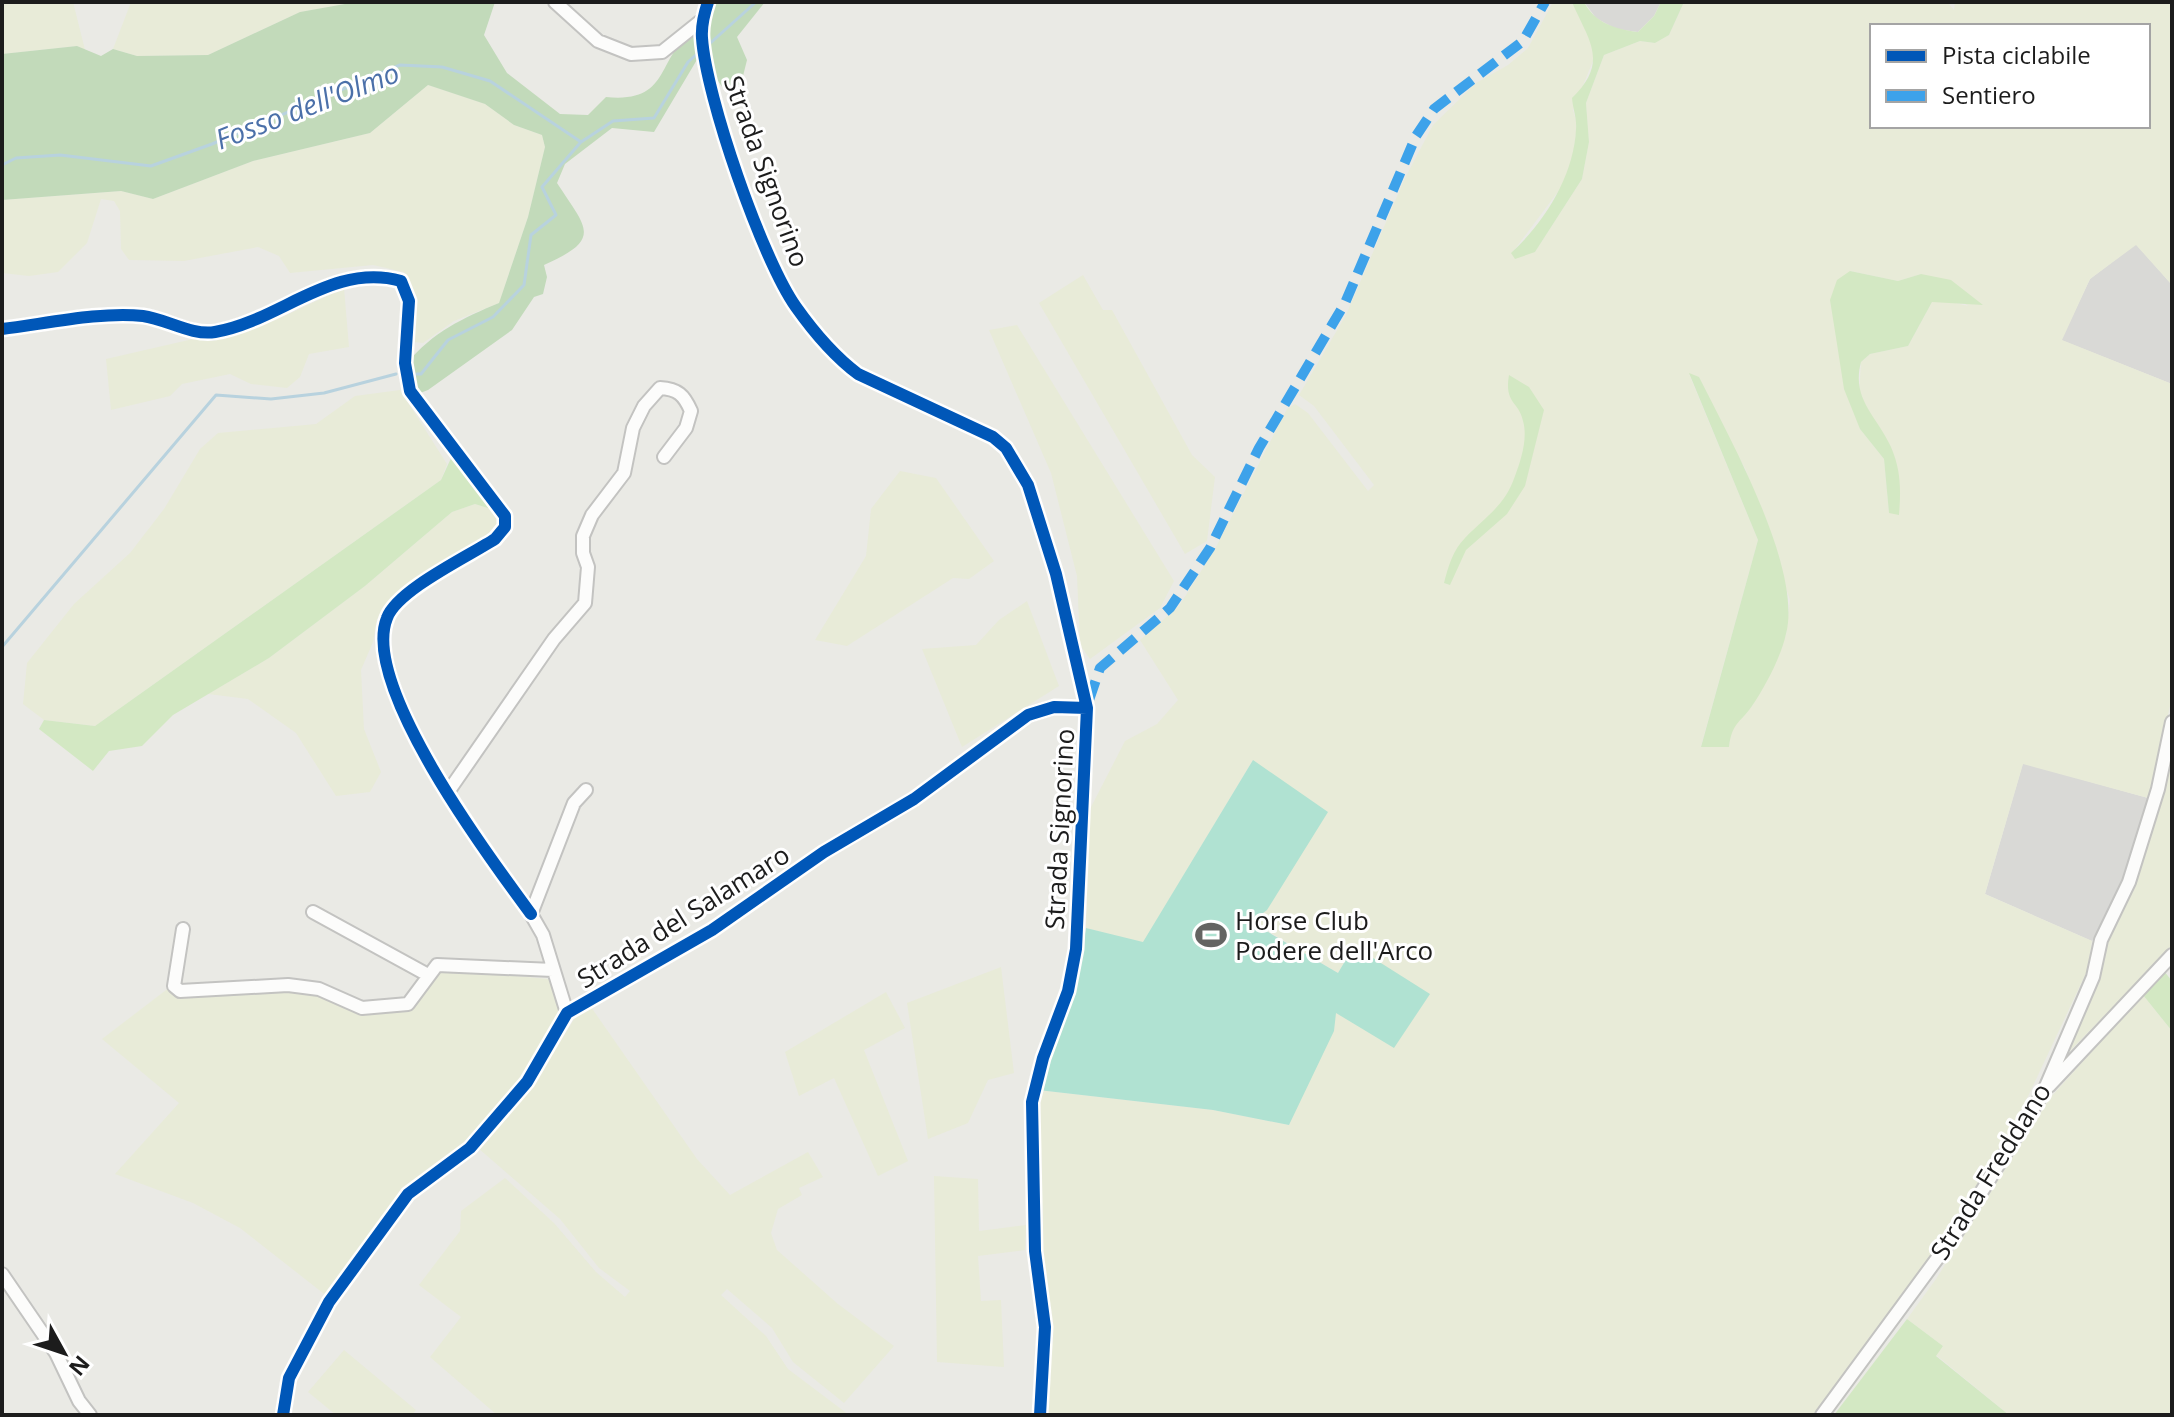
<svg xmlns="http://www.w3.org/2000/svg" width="2174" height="1417" font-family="'Open Sans',sans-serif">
	<rect width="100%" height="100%" fill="#eaeae5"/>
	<path fill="#d9d9d6" d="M 1584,2 L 1661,2 L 1654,16 L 1638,32 L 1616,29 L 1596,18 Z
		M 2136,244 L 2172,285 L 2172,384 L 2061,340 L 2090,279 Z
		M 2023,763 L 2148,798 L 2118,894 L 2092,941 L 1985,894 Z"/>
	<path fill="#e8ebd8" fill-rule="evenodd" d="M 2,2 L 73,2 L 85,50 L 77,46 L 2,54 Z
		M 131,2 L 356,2 L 300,12 L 208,55 L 137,56 L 113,49 Z
		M 1553,2 L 1572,2 L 1592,40 L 1595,56 L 1573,110 L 1577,124 L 1573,157 L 1563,185 L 1512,253 L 1535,252 L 1582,179 L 1589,142 L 1586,103 L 1604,55 L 1640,41 L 1655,43 L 1669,35 L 1684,2 L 1947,2 L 1954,10 L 1955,2 L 2172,2 L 2172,285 L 2136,245 L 2090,279 L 2062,340 L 2172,384 L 2172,698 L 2148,798 L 2023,764 L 1985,894 L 2092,941 L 2087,971 L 2015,1124 L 1947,1236 L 1817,1415 L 1044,1415 L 1035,1104 L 1038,1090 L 1213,1110 L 1289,1125 L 1336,1012 L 1354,946 L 1338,973 L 1251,921 L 1253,760 L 1143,943 L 1086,928 L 1089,811 L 1125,741 L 1157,724 L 1178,700 L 1140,640 L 1179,606 L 1215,549 L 1287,409 L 1295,404 L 1308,413 L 1368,491 L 1374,485 L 1314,406 L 1299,395 L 1346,315 L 1405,178 L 1433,125 L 1476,83 L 1508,65 L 1528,48 ZM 1872,26 L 2148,26 L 2148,126 L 1872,126 ZM 1850,271 L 1898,281 L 1921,274 L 1968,306 L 1944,300 L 1932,302 L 1908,346 L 1870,354 L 1861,362 L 1859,394 L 1892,451 L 1889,513 L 1884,459 L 1860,429 ZM 1689,374 L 1745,468 L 1790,600 L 1786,635 L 1752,706 L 1731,728 L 1729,747 L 1701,746 L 1758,540 Z
		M 428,85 L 485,104 L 514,125 L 542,135 L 545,147 L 528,217 L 499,303 L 454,321 L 423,343 L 414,342 L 415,296 L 404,272 L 373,265 L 290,273 L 279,256 L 258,247 L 184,261 L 129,260 L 121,249 L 120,211 L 114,201 L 101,199 L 87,243 L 58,272 L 29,276 L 2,273 L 2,200 L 121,191 L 153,199 L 253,161 L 370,133 Z
		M 1083,275 L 1103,310 L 1112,310 L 1192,455 L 1215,477 L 1207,541 L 1185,554 L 1039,303 Z
		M 344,288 L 349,347 L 309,354 L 300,377 L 287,388 L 251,384 L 230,374 L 182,384 L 170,396 L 111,410 L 106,359 L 276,320 Z
		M 1017,325 L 1174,581 L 1160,608 L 1090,659 L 1080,645 L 1077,576 L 1051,473 L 989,330 Z
		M 400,390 L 447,464 L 441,480 L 95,726 L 44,720 L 23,704 L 27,663 L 74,604 L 130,553 L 164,509 L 200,449 L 218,433 L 316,424 L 355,396 Z
		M 900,471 L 936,478 L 994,561 L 969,579 L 953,578 L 847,646 L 815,640 L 866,556 L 871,509 Z
		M 475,504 L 494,510 L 497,523 L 493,533 L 405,590 L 377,619 L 373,642 L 361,670 L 364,729 L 381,772 L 370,792 L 336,796 L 296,733 L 248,699 L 208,694 L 269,658 L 365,586 L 452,512 Z
		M 1027,601 L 1059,686 L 962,747 L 922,649 L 976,645 L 999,620 Z
		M 2172,741 L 2172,946 L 2066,1055 L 2107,940 Z
		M 1001,967 L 1014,1073 L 988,1080 L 968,1123 L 928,1139 L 907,1003 Z
		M 441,969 L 548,979 L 557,989 L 559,1016 L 523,1078 L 463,1144 L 403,1190 L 328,1297 L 240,1228 L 193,1203 L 115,1174 L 179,1103 L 102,1039 L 170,987 L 287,988 L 318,992 L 390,1011 Z
		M 886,992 L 905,1028 L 864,1050 L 908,1161 L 878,1176 L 834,1078 L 799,1096 L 785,1052 Z
		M 2143,995 L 2172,1031 L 2172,1415 L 2009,1415 L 1936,1355 L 1943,1346 L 1907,1319 L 1936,1279 L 2050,1098 Z
		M 591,1007 L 697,1159 L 730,1195 L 808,1152 L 823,1177 L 799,1188 L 802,1195 L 778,1209 L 771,1233 L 777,1250 L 838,1304 L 894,1346 L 844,1403 L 793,1362 L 772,1328 L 727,1289 L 721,1295 L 766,1336 L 788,1369 L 849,1415 L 497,1415 L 430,1357 L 461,1317 L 419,1285 L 460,1231 L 461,1211 L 505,1178 L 554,1223 L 596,1272 L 625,1297 L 630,1291 L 599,1268 L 560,1219 L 478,1148 L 533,1086 L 576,1016 Z
		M 934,1176 L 978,1179 L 979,1231 L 1026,1225 L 1025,1250 L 978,1256 L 981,1301 L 1001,1300 L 1004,1367 L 937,1362 Z
		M 344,1350 L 416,1410 L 412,1415 L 336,1415 L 308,1392 Z"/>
	<path fill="#d3e8c3" d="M 1572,2 L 1584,2 C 1595,23 1615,29 1638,32 L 1654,16 L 1661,2 L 1684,2 L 1669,35 L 1655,43 L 1640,41 L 1604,55 L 1586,103 L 1589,142 L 1582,179 L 1535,252 L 1515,259 L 1511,253 C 1545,222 1574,175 1576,129 C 1577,119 1573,109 1572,98 C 1610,61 1588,40 1572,2 Z
		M 1850,271 L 1898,281 L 1921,274 L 1951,280 L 1983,305 L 1932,302 L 1908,346 L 1870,354 L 1861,362 C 1851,399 1877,416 1891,447 C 1901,470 1901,490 1899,515 L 1889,513 L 1884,459 L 1860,429 L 1844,389 L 1837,344 L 1830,300 L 1837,280 Z
		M 1689,373 L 1699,377 C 1729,437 1803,569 1786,634 C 1781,657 1765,687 1752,706 C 1739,724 1732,723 1729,747 L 1701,747 L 1758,540 Z
		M 1509,375 L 1529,387 L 1544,410 L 1525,486 L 1507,514 L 1466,550 L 1450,585 L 1444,583 C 1448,567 1453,550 1465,538 C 1485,517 1505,506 1515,476 C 1521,460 1528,438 1523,421 C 1519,401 1504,404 1509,375 Z
		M 452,456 L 494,510 L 475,504 L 452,512 L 365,586 L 269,658 L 173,715 L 142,746 L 109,751 L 93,771 L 39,729 L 44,720 L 95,726 L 441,480 Z
		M 2164,971 L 2172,981 L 2172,1031 L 2143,995 Z
		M 1907,1319 L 1943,1346 L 1936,1356 L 2009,1415 L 1834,1415 Z"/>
	<path fill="#c2daba" d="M 356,2 L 495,2 L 484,35 L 507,73 L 560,114 L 588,115 L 606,97 C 675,104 654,52 697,32 L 698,58 L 654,132 L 612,128 L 565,164 L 557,183 C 587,229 603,239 544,265 L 547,277 L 543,294 L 534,297 L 512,330 L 428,390 L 415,395 L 407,363 C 433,332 463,318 499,303 L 528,217 L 545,147 L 542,135 L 514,125 L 485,104 L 428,85 L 370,133 L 253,161 L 153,199 L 121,191 L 2,200 L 2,54 L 77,46 L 101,56 L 113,49 L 137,56 L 208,55 L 300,12 Z
		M 713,2 L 765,2 L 737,37 L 747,60 L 741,84 L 723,88 C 702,61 705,34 713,2 Z"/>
	<path fill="#b0e2d2" d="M 1253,760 L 1328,812 L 1267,910 L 1251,922 L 1338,973 L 1354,946 L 1430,994 L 1394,1048 L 1336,1013 L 1334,1031 L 1289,1125 L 1213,1110 L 1038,1090 L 1075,991 L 1086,928 L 1143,942 Z"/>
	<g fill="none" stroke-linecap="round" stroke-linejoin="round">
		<path stroke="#b8d2de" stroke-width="3" d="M 707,46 L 756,2
			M 2,165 L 16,158 L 60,155 L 151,166 L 212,144 L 400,65 L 442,67 L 490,81 L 581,142 L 613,121 L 654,118 L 688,62 L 698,53
			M 417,374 L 421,374 L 448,340 L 493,317 L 524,285 L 531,235 L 556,215 L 542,187 L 580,143
			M 2,647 L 216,395 L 271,399 L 324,393 L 396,374
			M 2,707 L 2,730"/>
		<defs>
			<path id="minor" d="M 555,2 L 598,41 L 631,54 L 662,52 L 702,20
				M 708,2 C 704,14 701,25 702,38 C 706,97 762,259 796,307 C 813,331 834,356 858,374 L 993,437 L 1006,448 L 1028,485 L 1056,574 L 1087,708 L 1076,949 L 1068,991 L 1043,1058 L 1032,1102 L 1035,1251 L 1045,1327 L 1040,1415
				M 2,329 C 44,324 102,311 143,316 C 166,319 192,336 215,332 C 280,321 332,262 401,281 L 409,301 L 405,363 L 410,391 L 505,516 L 505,527 L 495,539 C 469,556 397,590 387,618 C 360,685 491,860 531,914
				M 448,792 L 554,639 L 585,603 L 588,567 L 583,553 L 583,536 L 592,515 L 624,473 L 633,428 L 644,406 L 660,388 C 678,389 684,395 691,411 L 686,428 L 664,457
				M 313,912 L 428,975
				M 183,929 L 174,986 L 180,991 L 288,985 L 319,989 L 362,1008 L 408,1004 L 437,965 L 553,970
				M 567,1013 L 543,935 L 531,914 L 574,803 L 586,790
				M 2049,1086 L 2172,955
				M 2,1274 L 56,1353 L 79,1401 L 90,1415
				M 283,1415 L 289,1378 L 329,1302 L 408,1194 L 470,1148 L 527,1082 L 567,1013 L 712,930 L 824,852 L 914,799 L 1028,715 L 1054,707 L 1087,708
				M 1822,1415 L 1956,1233 L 2044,1091 L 2093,977 L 2101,940 L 2129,882 L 2158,789 L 2172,722"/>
		</defs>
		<use href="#minor" stroke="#c3c3c1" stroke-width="16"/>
		<use href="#minor" stroke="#fcfcfb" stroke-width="12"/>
		<path stroke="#3da2ea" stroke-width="10" stroke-dasharray="20 10" stroke-linecap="butt" d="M 1089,700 L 1100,668 L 1170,608 L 1210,548 L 1259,448 L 1345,303 L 1416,136 L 1434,109 L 1523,41 L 1545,2"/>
		<defs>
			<path id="cycleway" d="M 708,2 C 704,14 701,25 702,38 C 706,97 762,259 796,307 C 813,331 834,356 858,374 L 993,437 L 1006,448 L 1028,485 L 1056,574 L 1087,708 L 1076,949 L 1068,991 L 1043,1058 L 1032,1102 L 1035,1251 L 1045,1327 L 1040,1415
				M 2,329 C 44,324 102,311 143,316 C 166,319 192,336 215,332 C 280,321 332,262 401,281 L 409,301 L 405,363 L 410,391 L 505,516 L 505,527 L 495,539 C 469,556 397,590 387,618 C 360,685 491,860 531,914
				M 283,1415 L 289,1378 L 329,1302 L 408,1194 L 470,1148 L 527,1082 L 567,1013 L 712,930 L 824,852 L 914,799 L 1028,715 L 1054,707 L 1087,708"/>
		</defs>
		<use href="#cycleway" stroke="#fff" stroke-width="17"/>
		<use href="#cycleway" stroke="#0057b8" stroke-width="12"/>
	</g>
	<defs>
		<symbol id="stadium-bare" viewBox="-9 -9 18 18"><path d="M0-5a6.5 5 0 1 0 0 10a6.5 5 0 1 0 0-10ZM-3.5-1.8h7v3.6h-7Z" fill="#646462" stroke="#fff" stroke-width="2.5" paint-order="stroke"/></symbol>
	</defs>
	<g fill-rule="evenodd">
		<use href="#stadium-bare" x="1189" y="913" width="44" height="44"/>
	</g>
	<g text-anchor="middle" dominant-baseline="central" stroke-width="6" stroke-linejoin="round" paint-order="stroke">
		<g font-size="26" fill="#1c1c1c" stroke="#fff">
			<text transform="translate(767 171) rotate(70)">Strada Signorino</text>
			<text transform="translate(1059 829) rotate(-87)">Strada Signorino</text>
			<text transform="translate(683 916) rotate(-32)">Strada del Salamaro</text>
			<text transform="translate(1990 1171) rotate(-58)">Strada Freddano</text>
		</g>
		<g font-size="26" fill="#1c1c1c" stroke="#fff" text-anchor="start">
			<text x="1235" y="920">Horse Club<tspan x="1235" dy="30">Podere dell'Arco</tspan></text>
		</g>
		<g font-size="28" font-style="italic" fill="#4b70a9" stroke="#fff">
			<text transform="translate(307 105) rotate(-21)">Fosso dell'Olmo</text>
		</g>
	</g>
	<rect width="2174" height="1417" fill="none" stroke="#1c1c1c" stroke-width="8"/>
	<rect x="1870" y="24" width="280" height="104" fill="#ffffff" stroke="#a4a4a4" stroke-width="2"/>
	<rect x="1886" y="50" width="40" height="12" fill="#0057b8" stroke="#a4a4a4" stroke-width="2"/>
	<text x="1942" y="64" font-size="24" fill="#1c1c1c">Pista ciclabile</text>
	<rect x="1886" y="90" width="40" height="12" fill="#3da2ea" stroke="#a4a4a4" stroke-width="2"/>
	<text x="1942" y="104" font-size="24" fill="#1c1c1c">Sentiero</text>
	<g transform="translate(64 1353) rotate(130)" stroke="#ffffff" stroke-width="6" paint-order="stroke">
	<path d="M0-6L14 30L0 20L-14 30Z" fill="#1c1c1c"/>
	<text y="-12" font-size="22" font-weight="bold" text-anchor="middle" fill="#1c1c1c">N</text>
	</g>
</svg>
